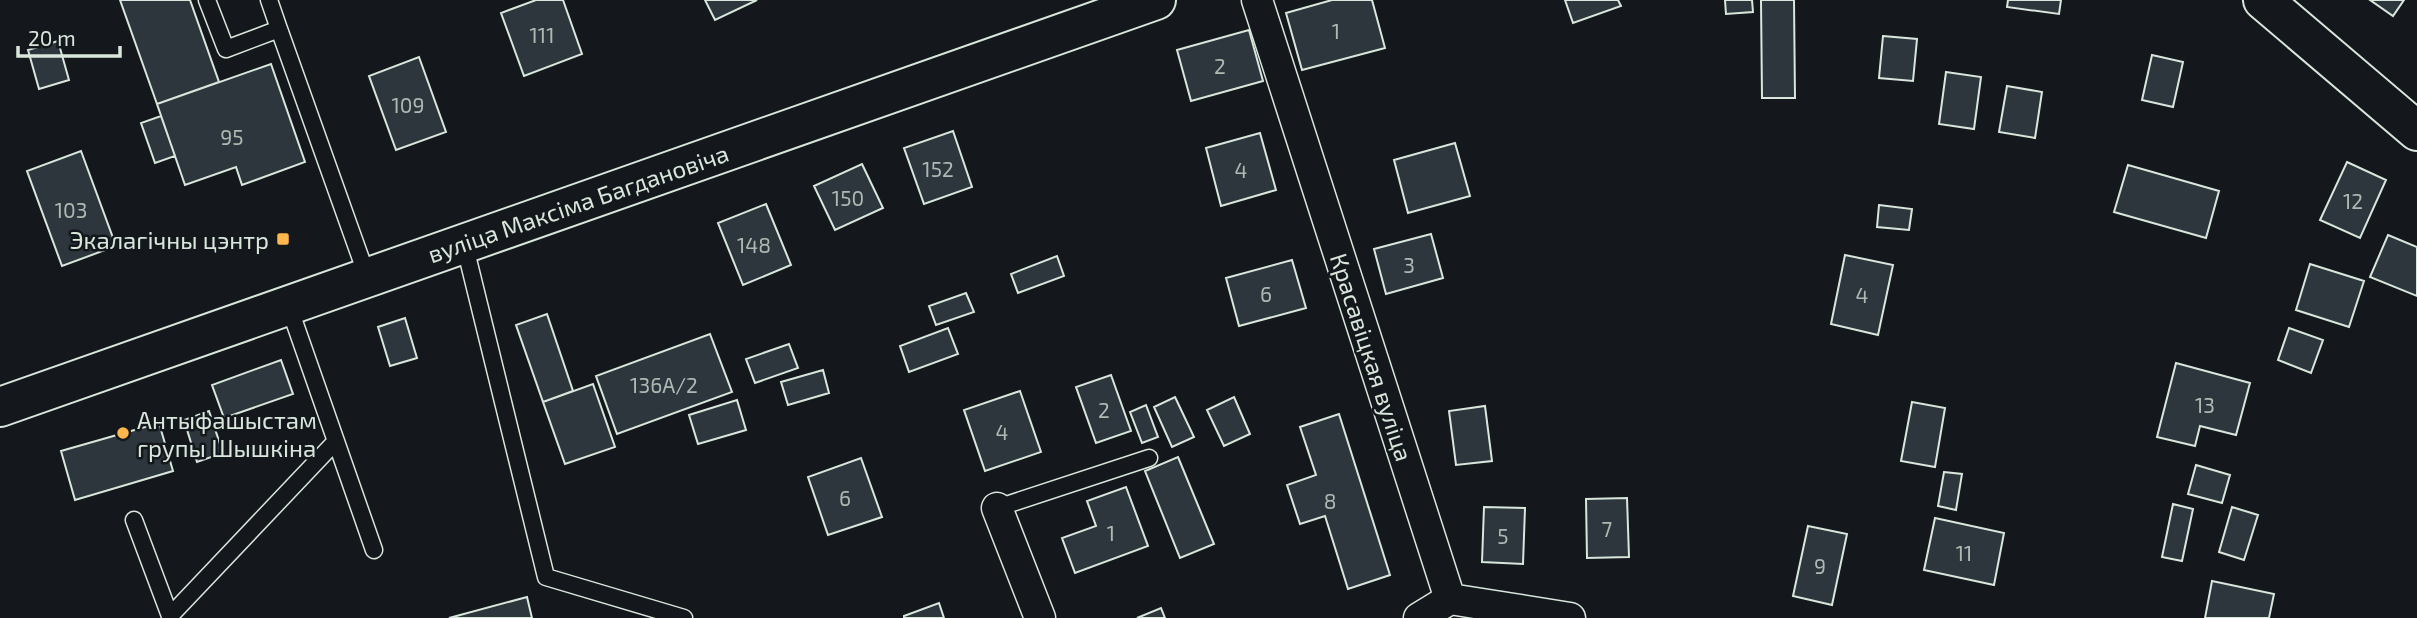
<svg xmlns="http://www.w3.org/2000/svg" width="2417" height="618" font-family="'Exo 2',sans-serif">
	<rect width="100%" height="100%" fill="#14181c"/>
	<path fill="#2c363c" stroke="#d8e6dc" stroke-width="2" d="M 120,0 L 190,0 L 219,82 L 157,104 Z
		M 536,0 L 563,0 L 582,54 L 524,76 L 501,13 Z
		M 705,0 L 757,0 L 715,20 Z
		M 1332,0 L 1372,0 L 1385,48 L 1302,70 L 1286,13 Z
		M 1565,0 L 1618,0 L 1621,6 L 1573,23 Z
		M 1725,0 L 1752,0 L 1753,12 L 1726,14 Z
		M 1761,0 L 1794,0 L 1795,98 L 1762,98 Z
		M 2008,0 L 2061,0 L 2059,14 L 2007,7 Z
		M 2370,0 L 2404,0 L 2393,16 Z
		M 1249,30 L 1263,81 L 1191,101 L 1177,50 Z
		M 1883,36 L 1917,39 L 1913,81 L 1879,78 Z
		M 58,41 L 69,80 L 39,89 L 28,50 Z
		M 2152,55 L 2183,62 L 2173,107 L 2142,100 Z
		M 419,57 L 446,132 L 396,150 L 369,76 Z
		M 271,64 L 305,162 L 242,185 L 236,167 L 185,185 L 157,104 Z
		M 1946,72 L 1981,77 L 1974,129 L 1939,124 Z
		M 2007,86 L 2042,92 L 2035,138 L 1999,132 Z
		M 161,116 L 175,156 L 155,163 L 141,123 Z
		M 953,131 L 972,187 L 924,204 L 904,148 Z
		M 1260,133 L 1276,190 L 1221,206 L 1206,148 Z
		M 1455,143 L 1470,196 L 1408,213 L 1394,160 Z
		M 81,151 L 116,246 L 62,266 L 27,171 Z
		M 2347,162 L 2386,180 L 2360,238 L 2320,220 Z
		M 862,164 L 883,208 L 835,230 L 814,186 Z
		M 2128,165 L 2219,191 L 2206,238 L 2114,212 Z
		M 766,204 L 791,265 L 743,285 L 718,223 Z
		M 1879,205 L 1912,209 L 1909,230 L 1877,227 Z
		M 1431,234 L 1443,278 L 1386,294 L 1374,249 Z
		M 2388,235 L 2417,247 L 2417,296 L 2370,277 Z
		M 1845,255 L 1893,265 L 1878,335 L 1831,324 Z
		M 1057,256 L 1064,276 L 1018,293 L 1011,274 Z
		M 1292,260 L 1306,308 L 1239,326 L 1226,278 Z
		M 2310,264 L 2364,281 L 2349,327 L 2296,310 Z
		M 966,293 L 974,312 L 936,325 L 929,306 Z
		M 547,314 L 573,391 L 543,402 L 516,325 Z
		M 405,318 L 417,358 L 390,366 L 378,327 Z
		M 948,328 L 958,354 L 909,372 L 900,346 Z
		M 2289,328 L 2323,340 L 2311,373 L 2278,360 Z
		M 710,334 L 732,392 L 617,434 L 596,376 Z
		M 789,344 L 798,368 L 755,383 L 746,359 Z
		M 281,360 L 293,394 L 224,418 L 212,385 Z
		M 2176,363 L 2250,383 L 2236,435 L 2200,426 L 2195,446 L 2157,437 Z
		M 823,370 L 829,393 L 788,405 L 781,382 Z
		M 1111,375 L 1131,431 L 1096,443 L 1076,387 Z
		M 593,384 L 615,447 L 565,464 L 543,402 Z
		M 1020,391 L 1041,452 L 985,471 L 964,410 Z
		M 1175,397 L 1194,437 L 1172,447 L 1154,407 Z
		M 1234,397 L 1250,434 L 1224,446 L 1207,410 Z
		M 737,400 L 746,430 L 698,444 L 689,415 Z
		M 1912,402 L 1945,408 L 1935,467 L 1901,461 Z
		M 1146,405 L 1158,437 L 1142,443 L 1130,412 Z
		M 1485,406 L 1492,461 L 1456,465 L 1449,411 Z
		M 209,411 L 223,453 L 197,462 L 184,420 Z
		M 1339,414 L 1390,575 L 1348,589 L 1325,516 L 1300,524 L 1287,485 L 1316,475 L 1300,427 Z
		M 159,423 L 173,471 L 75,500 L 61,451 Z
		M 1178,457 L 1214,544 L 1180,558 L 1145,471 Z
		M 861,458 L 882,517 L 828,535 L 808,477 Z
		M 2196,465 L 2230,475 L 2222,503 L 2188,494 Z
		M 1944,472 L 1962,474 L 1956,510 L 1938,506 Z
		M 1126,487 L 1148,546 L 1075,573 L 1062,538 L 1096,526 L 1087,501 Z
		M 1627,498 L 1629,557 L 1587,558 L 1586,499 Z
		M 2173,504 L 2193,509 L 2182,561 L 2162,557 Z
		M 1484,507 L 1525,508 L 1523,564 L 1482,562 Z
		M 2232,507 L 2258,515 L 2244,560 L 2219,552 Z
		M 1935,518 L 2004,533 L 1994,585 L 1924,570 Z
		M 1808,526 L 1847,534 L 1832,605 L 1793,596 Z
		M 2212,581 L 2274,594 L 2269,618 L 2205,618 Z
		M 527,597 L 532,618 L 449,618 Z
		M 939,603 L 944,618 L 904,618 L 904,616 Z
		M 1161,608 L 1165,618 L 1137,618 Z"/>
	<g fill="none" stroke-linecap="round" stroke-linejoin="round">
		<defs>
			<path id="lane" d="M 207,0 L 226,49 L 279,29 L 367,276
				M 269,0 L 279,29
				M 464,243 L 546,577 L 684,618
				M 288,304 L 374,550
				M 997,508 L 1149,458
				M 134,520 L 170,616 L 336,441"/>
			<path id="street" d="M 1257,0 L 1450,599 L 1570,618
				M 997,508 L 1040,618
				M 1419,618 L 1450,599"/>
			<path id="secondary" d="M 2263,0 L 2417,131
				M 0,407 L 1156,0"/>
		</defs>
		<use href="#lane" stroke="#d8e6dc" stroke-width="19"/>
		<use href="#street" stroke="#d8e6dc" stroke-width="33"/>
		<use href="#secondary" stroke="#d8e6dc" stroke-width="42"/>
		<use href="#lane" stroke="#14181c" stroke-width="16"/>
		<use href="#street" stroke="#14181c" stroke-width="30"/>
		<use href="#secondary" stroke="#14181c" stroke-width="38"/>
	</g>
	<g fill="#ffb74d" stroke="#14181c" stroke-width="2.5">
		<rect x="276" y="232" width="14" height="14" rx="3.5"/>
		<circle cx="123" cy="433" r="7"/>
	</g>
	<g text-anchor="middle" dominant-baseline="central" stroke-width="5" stroke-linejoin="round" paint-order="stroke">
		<g font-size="21" fill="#adbab4">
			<text x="1336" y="30">1</text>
			<text x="542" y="34">111</text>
			<text x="1220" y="65">2</text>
			<text x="408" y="104">109</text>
			<text x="232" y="136">95</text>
			<text x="938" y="168">152</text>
			<text x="1241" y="169">4</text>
			<text x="848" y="197">150</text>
			<text x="2353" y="200">12</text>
			<text x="71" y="209">103</text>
			<text x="754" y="244">148</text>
			<text x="1409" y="264">3</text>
			<text x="1266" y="293">6</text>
			<text x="1862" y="294">4</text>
			<text x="664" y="384">136А/2</text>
			<text x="2205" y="404">13</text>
			<text x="1104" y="409">2</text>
			<text x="1002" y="431">4</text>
			<text x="845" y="497">6</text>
			<text x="1330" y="500">8</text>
			<text x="1607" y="528">7</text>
			<text x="1111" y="532">1</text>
			<text x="1503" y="535">5</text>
			<text x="1964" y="552">11</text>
			<text x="1820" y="565">9</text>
		</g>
		<g font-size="24" fill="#d8e6dc" stroke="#14181c">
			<text transform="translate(578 203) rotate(-19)">вуліца Максіма Багдановіча</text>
			<text transform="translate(1372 357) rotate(72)">Красавіцкая вуліца</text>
		</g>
		<g font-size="24" fill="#d8e6dc" stroke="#14181c" text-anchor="end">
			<text x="269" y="239">Экалагічны цэнтр</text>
			<text x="137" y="419" text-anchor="start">Антыфашыстам<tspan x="137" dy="28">групы Шышкіна</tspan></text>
		</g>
	</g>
	<path d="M18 46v10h102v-10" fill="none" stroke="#d8e6dc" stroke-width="3.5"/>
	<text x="28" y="46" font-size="21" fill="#d8e6dc" stroke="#14181c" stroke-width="5" paint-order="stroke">20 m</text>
</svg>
